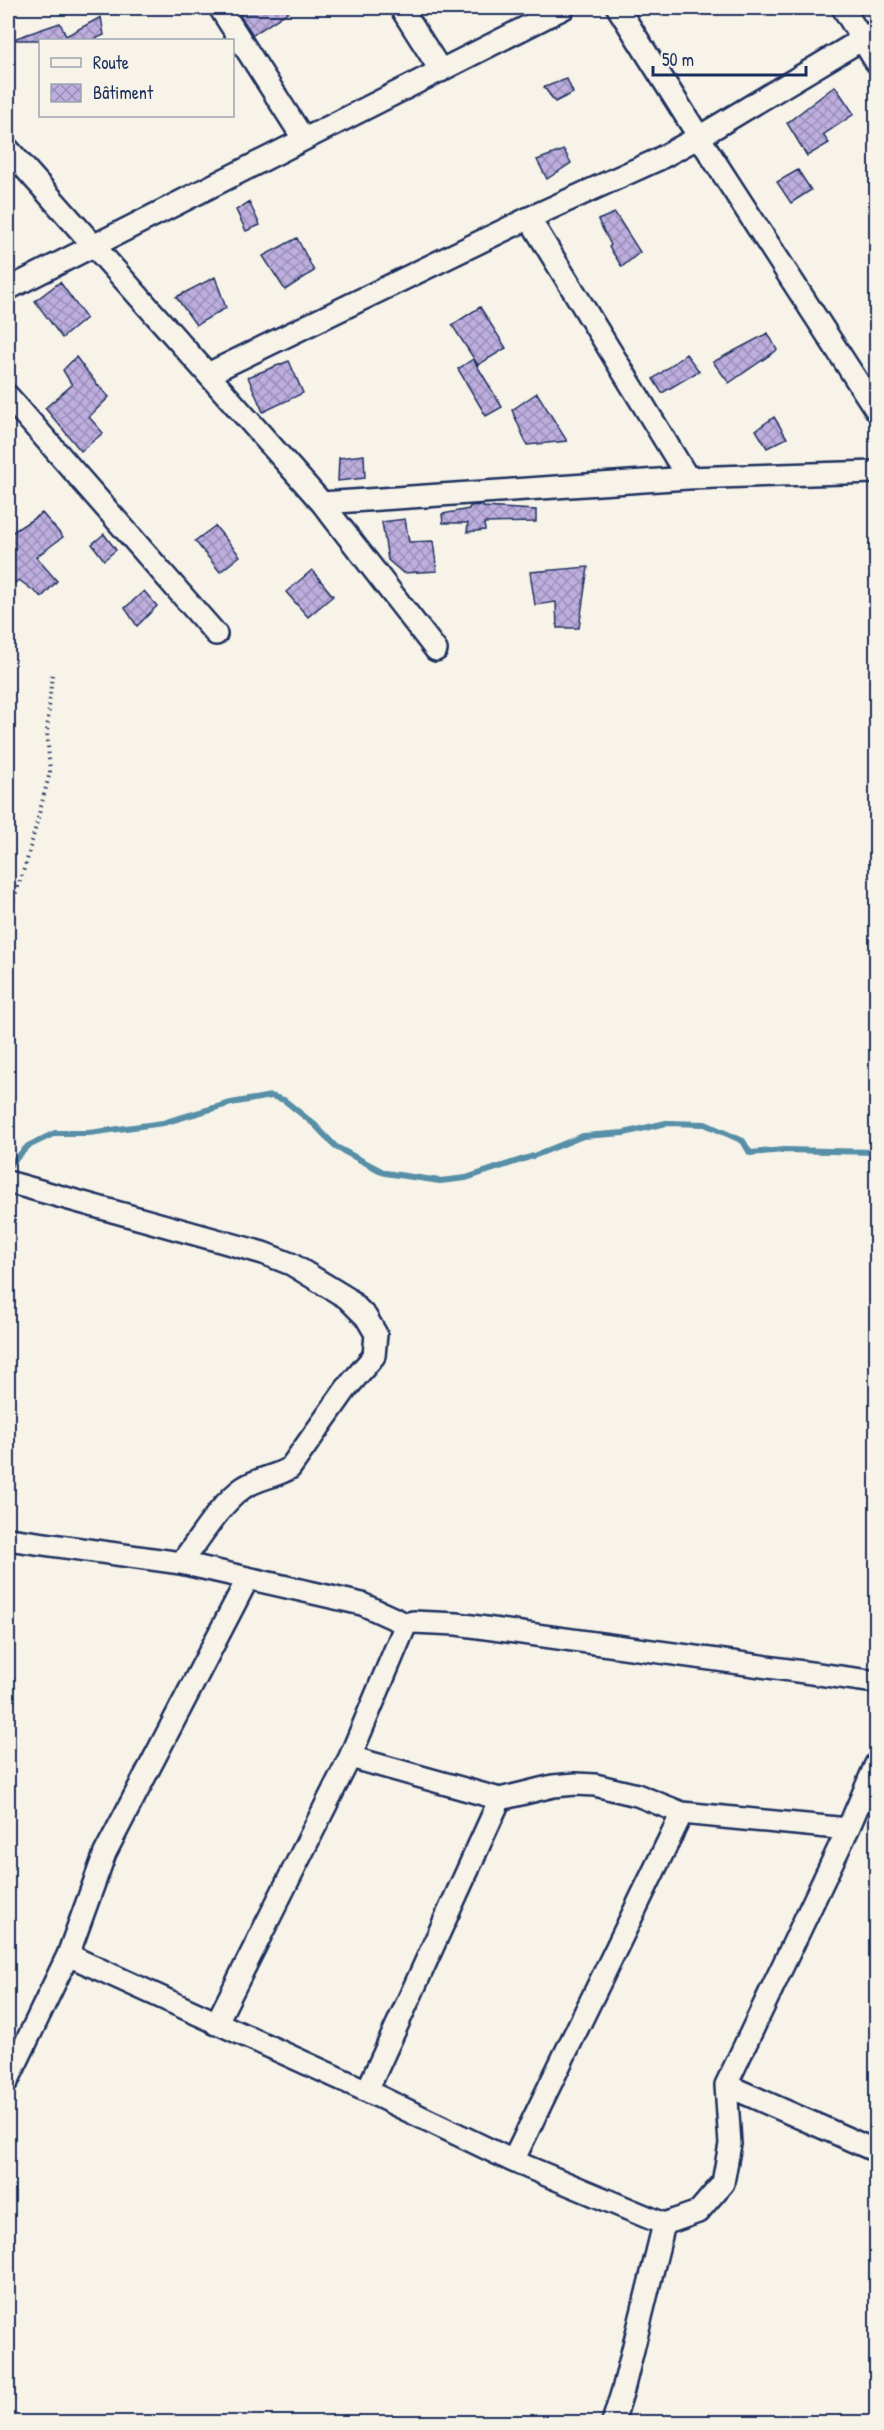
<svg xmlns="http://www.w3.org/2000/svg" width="884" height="2430" font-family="'Patrick Hand',sans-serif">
	<defs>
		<pattern id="building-cross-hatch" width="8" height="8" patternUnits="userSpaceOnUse" patternTransform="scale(1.5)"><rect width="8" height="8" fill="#bdaede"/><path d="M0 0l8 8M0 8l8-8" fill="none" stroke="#998eb7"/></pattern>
	</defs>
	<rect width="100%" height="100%" fill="#f7f3e8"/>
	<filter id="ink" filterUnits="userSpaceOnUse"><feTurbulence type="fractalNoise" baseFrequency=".0167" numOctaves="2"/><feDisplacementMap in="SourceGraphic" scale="12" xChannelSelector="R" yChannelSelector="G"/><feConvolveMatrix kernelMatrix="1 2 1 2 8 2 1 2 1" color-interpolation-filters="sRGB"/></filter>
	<g filter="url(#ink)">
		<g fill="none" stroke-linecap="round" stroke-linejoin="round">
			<path stroke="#578fa7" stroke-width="6" d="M 8,1167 L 28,1146 L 55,1133 L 89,1133 L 163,1123 L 231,1103 L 271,1096 L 284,1100 L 315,1125 L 336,1147 L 385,1173 L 440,1181 L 466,1178 L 536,1155 L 583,1136 L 624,1133 L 666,1123 L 705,1124 L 743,1141 L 750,1153 L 784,1150 L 876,1152"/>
		</g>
		<path fill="url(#building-cross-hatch)" stroke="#1b2f5e" stroke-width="1.5" d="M 235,8 L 294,8 L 253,35 Z
			M 101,17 L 104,35 L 92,40 L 16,40 L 16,38 L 60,23 L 66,36 Z
			M 567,79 L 573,93 L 555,102 L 544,87 Z
			M 835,86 L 854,114 L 823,135 L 829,143 L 807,156 L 787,123 Z
			M 564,150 L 571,163 L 547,179 L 537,160 Z
			M 798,170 L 811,190 L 791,203 L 777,182 Z
			M 249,202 L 260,225 L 246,231 L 236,210 Z
			M 615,213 L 640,252 L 622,267 L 609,247 L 611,245 L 598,220 Z
			M 297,238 L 314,271 L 285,290 L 263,256 Z
			M 215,277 L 226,308 L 196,325 L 176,297 Z
			M 60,282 L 86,318 L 62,338 L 35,301 Z
			M 480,307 L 506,348 L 478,365 L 452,325 Z
			M 768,333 L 777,350 L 729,383 L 713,362 Z
			M 686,354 L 699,371 L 662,393 L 653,379 Z
			M 76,357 L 96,383 L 109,397 L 89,417 L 103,433 L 81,451 L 45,408 L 72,385 L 63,370 Z
			M 473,359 L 502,407 L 486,416 L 458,369 Z
			M 289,361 L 303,393 L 263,412 L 248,377 Z
			M 537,393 L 567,441 L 527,445 L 512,410 Z
			M 774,417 L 787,438 L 767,448 L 756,430 Z
			M 364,455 L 365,478 L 338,481 L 339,458 Z
			M 483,505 L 483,507 L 536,510 L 536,522 L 484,523 L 485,530 L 467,532 L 468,523 L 443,523 L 442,514 L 469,509 L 470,506 Z
			M 42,513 L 63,537 L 36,557 L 57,581 L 42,597 L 19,580 L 8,588 L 8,535 Z
			M 405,519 L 409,542 L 433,541 L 437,571 L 403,573 L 388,560 L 382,522 Z
			M 215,526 L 240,556 L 220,572 L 195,541 Z
			M 104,534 L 116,550 L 104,560 L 92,544 Z
			M 588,567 L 579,628 L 557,628 L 556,602 L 535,605 L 530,572 Z
			M 312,570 L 333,596 L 308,617 L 286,592 Z
			M 144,591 L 157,606 L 137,626 L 125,608 Z"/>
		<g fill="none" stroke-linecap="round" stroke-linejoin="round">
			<defs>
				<path id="minor" d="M 220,8 L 303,138
					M 401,8 L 441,71
					M 618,8 L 699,137 L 876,410
					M 843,8 L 876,62
					M 8,149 L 322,503 L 436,650
					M 529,218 L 688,478
					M 8,289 L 564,8
					M 208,374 L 529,218 L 657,160 L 699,137 L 876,31
					M 8,396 L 216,634
					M 322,503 L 688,478 L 876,472
					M 8,1182 L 263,1253 L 291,1264 L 347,1298 L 366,1317 L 376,1334 L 374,1356 L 346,1389 L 290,1468 C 275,1477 258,1478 243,1488 C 220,1504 199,1540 181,1563
					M 8,1539 L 181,1563 L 362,1604 L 406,1624 L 413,1622 L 457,1624 L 876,1682
					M 350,1757 L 406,1624
					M 68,1955 L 367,2091 L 513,2161 L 664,2224 L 698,2212 L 723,2183 L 730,2144 L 726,2085 L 848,1829 L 876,1764
					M 216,2024 L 350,1757 L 500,1799 L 553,1786 L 576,1784 L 595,1785 L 637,1795 L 682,1813 L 848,1829
					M 8,2080 L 68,1955 L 105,1853 L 248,1578
					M 726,2085 L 876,2151
					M 367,2091 L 500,1799
					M 513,2161 L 682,1813
					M 613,2422 L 623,2390 L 664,2224"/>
			</defs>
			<use href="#minor" stroke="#1b2f5e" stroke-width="26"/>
			<path stroke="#1b2f5e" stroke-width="4" stroke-dasharray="1.5 4.5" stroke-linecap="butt" d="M 8,916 L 27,860 L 50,772 L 47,732 L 52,673"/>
			<use href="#minor" stroke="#f7f3e8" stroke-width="21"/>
		</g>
	</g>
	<rect width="884" height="2430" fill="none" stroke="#f7f3e8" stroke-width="30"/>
	<rect x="15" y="15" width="854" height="2400" fill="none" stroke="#1b2f5e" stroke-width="2" filter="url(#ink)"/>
	<rect x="39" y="39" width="195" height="78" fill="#f7f3e8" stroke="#9fa5b1" stroke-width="1.5"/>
	<rect x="51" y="58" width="30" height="9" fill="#f7f3e8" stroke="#9fa5b1" stroke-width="1.5"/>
	<text x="93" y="69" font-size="18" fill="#1b2f5e">Route</text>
	<rect x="51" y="84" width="30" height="18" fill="url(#building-cross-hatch)" stroke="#9fa5b1" stroke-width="1.5"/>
	<text x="93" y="99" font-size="18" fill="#1b2f5e">Bâtiment</text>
	<path d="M653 66v9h153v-9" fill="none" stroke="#1b2f5e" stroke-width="3"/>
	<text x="662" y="66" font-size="18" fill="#1b2f5e" stroke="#f7f3e8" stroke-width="4.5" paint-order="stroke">50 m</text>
</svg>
